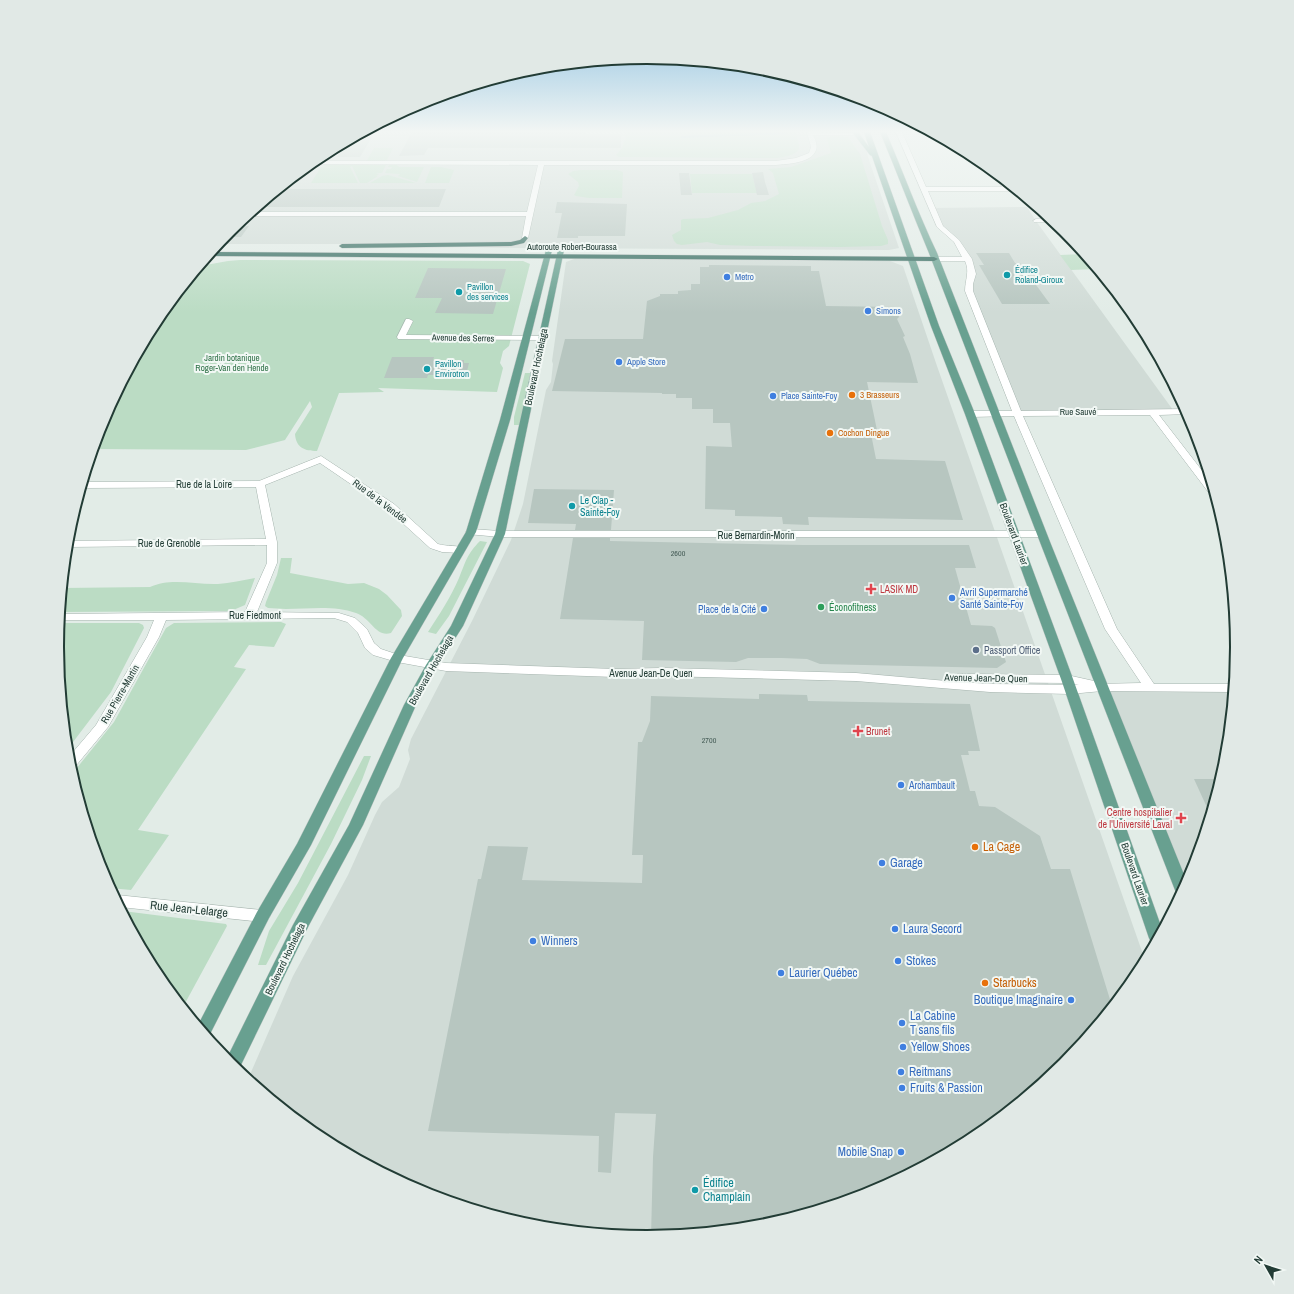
<svg xmlns="http://www.w3.org/2000/svg" width="1294" height="1294" font-family="'Archivo Narrow',sans-serif">
	<rect width="100%" height="100%" fill="#e2ece7"/>
	<path fill="#d0dbd6" d="M 365,132 L 862,132 L 868,157 L 899,248 L 889,250 L 515,248 L 346,244 L 218,244 L 230,230 L 319,156 Z
		M 1027,207 L 1036,221 L 1173,410 L 1017,413 L 969,291 L 971,277 L 960,245 L 944,230 L 931,208 Z
		M 574,259 L 890,261 L 903,266 L 937,366 L 1145,960 L 1137,975 L 1064,1064 L 975,1138 L 873,1192 L 762,1226 L 647,1237 L 532,1226 L 421,1192 L 319,1137 L 248,1079 L 293,976 L 348,875 L 375,815 L 382,802 L 399,787 L 410,759 L 408,750 L 411,739 L 472,621 L 511,540 L 523,504 L 546,390 L 551,382 L 553,364 L 552,361 L 566,262 Z
		M 1233,688 L 1226,762 L 1192,873 L 1183,890 L 1103,691 Z"/>
	<path fill="#bbdcc4" d="M 622,132 L 797,132 C 797,137 798,141 799,146 C 800,155 784,157 777,158 L 625,157 L 619,157 L 616,155 L 622,148 L 627,134 Z
		M 833,136 L 848,137 L 860,154 L 882,226 L 888,240 L 888,244 L 881,246 L 841,247 L 754,246 L 720,245 L 707,242 L 682,245 L 677,244 L 674,241 L 672,235 L 681,230 L 681,220 L 683,219 L 708,218 L 738,210 L 751,203 L 765,201 L 779,194 L 773,173 L 768,169 L 791,167 L 831,153 L 827,138 Z
		M 374,148 L 393,148 L 387,160 L 384,160 L 387,161 L 386,162 L 366,162 Z
		M 323,165 L 386,165 L 382,173 L 376,173 L 379,174 L 376,176 L 378,176 L 367,183 L 360,183 L 352,166 L 350,167 L 358,183 L 311,183 L 321,167 L 335,168 L 322,166 Z
		M 389,165 L 397,165 L 399,167 L 424,167 L 417,182 L 398,176 L 400,174 L 385,173 L 387,169 L 391,169 L 392,167 L 388,167 Z
		M 431,167 L 441,167 L 454,170 L 449,183 L 425,183 Z
		M 581,170 L 617,170 L 623,172 L 622,198 L 589,198 L 576,196 L 574,195 L 579,186 L 578,182 L 568,174 L 573,171 Z
		M 690,174 L 752,174 L 757,193 L 692,193 Z
		M 388,175 L 416,183 L 370,183 L 382,176 Z
		M 1084,254 L 1096,269 L 1071,270 L 1060,255 Z
		M 240,260 L 523,261 L 530,264 L 509,346 L 503,351 L 500,363 L 503,368 L 497,392 L 378,388 L 384,392 L 339,393 L 317,451 C 305,451 296,448 295,434 L 312,407 L 310,401 L 285,440 L 246,450 L 93,449 L 102,421 L 157,319 L 200,266 L 228,261 Z
		M 525,373 L 531,373 L 520,425 L 514,425 L 514,417 Z
		M 480,541 L 487,542 L 449,616 L 436,634 L 428,632 C 439,615 451,597 459,578 C 466,561 467,554 480,541 Z
		M 281,558 L 292,558 L 290,573 L 348,584 L 364,583 L 379,589 L 387,595 L 401,610 L 402,616 L 391,633 C 376,638 371,618 356,613 C 334,605 309,609 286,609 C 280,609 273,608 268,608 L 265,606 L 266,602 L 277,575 Z
		M 255,578 L 245,605 L 231,611 L 60,612 L 63,588 L 150,587 C 171,577 196,585 218,584 C 230,583 243,580 255,578 Z
		M 281,622 L 286,624 L 274,647 L 249,645 L 234,667 L 246,669 L 138,830 L 169,835 L 131,890 L 110,888 L 102,873 L 72,774 L 114,722 L 166,628 L 174,623 Z
		M 59,623 L 139,623 L 143,625 L 144,628 L 111,692 L 67,750 L 57,647 Z
		M 364,756 L 371,756 L 362,780 L 331,844 L 266,965 L 258,965 L 269,931 L 298,883 Z
		M 123,911 L 226,924 L 227,926 L 183,1007 L 156,975 Z"/>
	<g fill="none" stroke-linecap="round" stroke-linejoin="round">
		<path stroke="#8bc5cf" stroke-width="2" d="M 682,137 L 785,133"/>
	</g>
	<path fill="#b7c6c0" d="M 365,132 L 375,132 L 360,157 L 337,157 L 347,141 Z
		M 412,132 L 585,132 L 585,134 L 621,134 L 621,148 L 428,148 L 424,155 L 399,156 Z
		M 763,172 L 765,182 L 769,195 L 757,195 L 752,173 Z
		M 679,173 L 689,173 L 692,195 L 681,195 Z
		M 279,189 L 446,189 L 439,207 L 263,207 L 271,196 Z
		M 557,202 L 627,204 L 625,236 L 578,236 L 578,238 L 557,238 L 562,213 L 555,213 Z
		M 249,226 L 241,237 L 224,237 L 234,227 Z
		M 976,253 L 1009,253 L 1015,263 L 1020,263 L 1050,304 L 1002,304 L 979,265 L 984,265 Z
		M 709,265 L 811,266 L 811,271 L 819,271 L 826,306 L 896,307 L 899,317 L 897,319 L 905,336 L 903,337 L 910,354 L 918,383 L 867,382 L 878,435 L 871,434 L 876,459 L 945,461 L 963,520 L 808,517 L 809,525 L 783,524 L 782,517 L 735,516 L 735,510 L 705,509 L 706,446 L 732,447 L 730,423 L 713,423 L 713,409 L 692,409 L 692,398 L 676,398 L 676,394 L 662,394 L 662,393 L 552,391 L 565,339 L 643,339 L 647,301 L 660,296 L 660,294 L 678,294 L 678,291 L 691,290 L 691,284 L 700,284 L 700,267 L 709,267 Z
		M 428,268 L 506,269 L 493,314 L 435,313 L 442,298 L 415,298 Z
		M 392,357 L 434,357 L 433,360 L 464,360 L 464,363 L 469,363 L 466,375 L 428,375 L 427,378 L 384,378 Z
		M 534,489 L 614,490 L 611,530 L 575,530 L 576,524 L 528,523 Z
		M 573,538 L 610,538 L 610,541 L 803,545 L 969,545 L 976,568 L 955,568 L 971,625 L 992,626 L 995,628 L 1006,662 L 997,668 L 820,664 L 807,659 L 782,658 L 748,658 L 736,662 L 642,660 L 644,621 L 560,619 Z
		M 759,694 L 807,695 L 808,701 L 970,704 L 980,751 L 968,751 L 969,755 L 961,755 L 970,791 L 975,791 L 979,806 L 995,807 L 1040,836 L 1051,869 L 1070,869 L 1112,1006 L 1064,1064 L 975,1138 L 873,1192 L 762,1226 L 651,1237 L 653,1157 L 656,1114 L 615,1113 L 611,1173 L 598,1172 L 599,1136 L 428,1131 L 478,879 L 481,879 L 488,846 L 528,847 L 522,880 L 642,883 L 643,855 L 632,855 L 638,742 L 642,742 L 650,721 L 651,696 L 759,699 Z
		M 1194,779 L 1221,779 L 1210,814 Z"/>
	<g fill="none" stroke-linecap="round" stroke-linejoin="round">
		<defs>
			<path id="minor" d="M 807,132 L 859,133 L 856,135 L 813,135 C 815,139 818,145 816,150 C 812,163 787,164 776,165 L 544,165 L 528,238 L 525,240 L 522,238 L 526,216 L 247,216 L 251,212 L 527,212 L 538,165 L 310,164 L 313,161 L 776,161 L 796,158 L 809,153 L 811,147 Z
				M 896,132 L 902,132 L 926,187 L 1002,187 L 992,173 L 993,172 L 1002,179 L 1008,187 L 1012,187 L 1016,191 L 928,191 L 943,226 L 959,240 L 972,259 L 976,274 L 973,284 L 973,291 L 1021,411 L 1186,409 L 1188,414 L 1159,415 L 1210,481 L 1214,494 L 1209,493 L 1150,415 L 1023,416 L 1117,629 L 1154,684 L 1233,684 L 1233,692 L 1102,691 L 1070,694 L 990,692 L 856,681 L 663,676 L 615,677 L 446,671 L 397,662 L 373,655 L 365,648 L 358,633 L 347,622 L 334,618 L 166,620 L 159,637 L 108,727 L 74,768 L 70,769 L 68,758 L 96,725 L 147,637 L 154,620 L 60,620 L 60,614 L 245,612 L 267,563 L 267,545 L 67,547 L 67,541 L 266,539 L 256,487 L 83,488 L 82,488 L 83,482 L 259,481 L 321,456 L 394,504 L 438,544 C 446,547 459,544 465,550 L 460,553 L 442,552 L 430,548 L 386,508 L 320,463 L 265,485 L 277,542 L 277,563 L 257,612 L 339,613 L 355,618 L 367,629 L 374,643 L 381,649 L 399,655 L 446,663 L 615,669 L 663,668 L 856,673 L 958,682 L 955,681 L 953,678 L 955,675 L 959,674 L 1067,675 L 1094,681 L 1096,684 L 1141,683 L 1105,629 L 1014,416 L 970,417 L 965,414 L 970,411 L 1012,411 L 965,291 C 965,280 970,272 965,261 L 934,261 L 930,259 L 934,257 L 962,257 L 954,242 L 937,227 ZM 961,682 L 1067,683 L 1079,685 L 990,684 Z
				M 1036,219 L 1051,219 L 1055,222 L 1034,222 L 1033,221 Z
				M 406,319 L 409,319 L 413,321 L 406,335 L 542,336 L 546,338 L 542,340 L 398,339 L 397,337 Z
				M 471,529 L 500,531 L 1041,531 L 1046,534 L 1041,537 L 500,537 L 467,534 L 466,532 Z
				M 117,895 L 262,910 L 267,912 L 270,916 L 267,920 L 262,922 L 120,907 L 114,896 Z"/>
			<path id="major" d="M 852,132 L 858,132 L 869,147 L 864,132 L 870,132 L 939,326 L 975,414 L 1073,679 L 1162,929 L 1154,943 L 1151,942 L 1149,938 L 1061,679 L 965,414 L 931,326 L 872,156 L 870,155 Z
				M 880,132 L 886,132 C 903,172 918,213 937,253 L 1050,542 L 1187,882 L 1180,895 L 1178,894 L 1175,890 L 1040,542 L 929,253 C 912,213 897,172 880,132 Z
				M 549,248 L 552,250 L 510,420 L 476,532 L 403,658 L 311,845 L 269,918 L 209,1036 L 207,1037 L 198,1025 L 257,912 L 297,844 L 391,658 L 466,532 L 500,420 L 546,250 Z
				M 561,248 L 564,250 L 505,534 L 463,626 L 438,665 L 416,705 L 363,825 L 309,925 L 238,1071 L 226,1060 L 293,925 L 349,825 L 404,705 L 426,665 L 451,626 L 495,534 L 558,250 Z"/>
			<path id="highway" d="M 525,236 L 528,238 L 524,243 L 511,246 L 342,248 L 339,246 L 342,244 L 511,242 L 520,240 Z
				M 212,252 L 934,257 L 938,259 L 934,261 L 209,256 Z"/>
		</defs>
		<use href="#minor" stroke="#a5b4ae" stroke-width="1"/>
		<use href="#major" stroke="#c1c8c6" stroke-width="1"/>
		<use href="#highway" stroke="#c1c8c6" stroke-width="1"/>
		<use href="#minor" fill="#fff" fill-rule="evenodd"/>
		<use href="#major" fill="#68a090" fill-rule="evenodd"/>
		<use href="#highway" fill="#2f675b" fill-rule="evenodd"/>
	</g>
	<linearGradient id="sky" x2="0" y2="1"><stop stop-color="#83bbde"/><stop offset="0.42" stop-color="#f2f6f4"/><stop offset="1" stop-color="#f2f6f4" stop-opacity="0"/></linearGradient>
	<rect width="1294" height="313" fill="url(#sky)"/>
	<g fill="#0f9aa8" stroke="#f2f8f5" stroke-width="1.5">
		<circle cx="1007" cy="275" r="4"/>
		<circle cx="459" cy="292" r="4"/>
		<circle cx="427" cy="369" r="4"/>
		<circle cx="572" cy="506" r="4"/>
		<circle cx="695" cy="1190" r="4"/>
	</g>
	<g fill="#3f7fe0" stroke="#f2f8f5" stroke-width="1.5">
		<circle cx="727" cy="277" r="4"/>
		<circle cx="868" cy="311" r="4"/>
		<circle cx="619" cy="362" r="4"/>
		<circle cx="773" cy="396" r="4"/>
		<circle cx="952" cy="598" r="4"/>
		<circle cx="764" cy="609" r="4"/>
		<circle cx="901" cy="785" r="4"/>
		<circle cx="882" cy="863" r="4"/>
		<circle cx="895" cy="929" r="4"/>
		<circle cx="533" cy="941" r="4"/>
		<circle cx="898" cy="961" r="4"/>
		<circle cx="781" cy="973" r="4"/>
		<circle cx="1071" cy="1000" r="4"/>
		<circle cx="902" cy="1023" r="4"/>
		<circle cx="903" cy="1047" r="4"/>
		<circle cx="901" cy="1072" r="4"/>
		<circle cx="902" cy="1088" r="4"/>
		<circle cx="901" cy="1152" r="4"/>
	</g>
	<g fill="#e8710a" stroke="#f2f8f5" stroke-width="1.5">
		<circle cx="852" cy="395" r="4"/>
		<circle cx="830" cy="433" r="4"/>
		<circle cx="975" cy="847" r="4"/>
		<circle cx="985" cy="983" r="4"/>
	</g>
	<g fill="#e0444e" stroke="#f2f8f5" stroke-width="1.5">
		<path d="M869 583h4v4h4v4h-4v4h-4v-4h-4v-4h4z"/>
		<path d="M856 725h4v4h4v4h-4v4h-4v-4h-4v-4h4z"/>
		<path d="M1179 812h4v4h4v4h-4v4h-4v-4h-4v-4h4z"/>
	</g>
	<circle fill="#2e9e5b" stroke="#f2f8f5" stroke-width="1.5" cx="821" cy="607" r="4"/>
	<circle fill="#5c6f8a" stroke="#f2f8f5" stroke-width="1.5" cx="976" cy="650" r="4"/>
	<g text-anchor="middle" dominant-baseline="central" stroke-width="4" stroke-linejoin="round" paint-order="stroke">
		<g font-size="8" fill="#475e58">
			<text x="678" y="553">2600</text>
			<text x="709" y="740">2700</text>
		</g>
		<g font-size="9" fill="#223c35" stroke="#f2f8f5">
			<text x="572" y="247">Autoroute Robert-Bourassa</text>
			<text transform="translate(463 338) rotate(1)">Avenue des Serres</text>
			<text x="1078" y="412">Rue Sauvé</text>
		</g>
		<g font-size="9" fill="#0d838f" stroke="#f2f8f5" text-anchor="start">
			<text x="1015" y="270">Édifice<tspan x="1015" dy="10">Roland-Giroux</tspan></text>
			<text x="467" y="287">Pavillon<tspan x="467" dy="10">des services</tspan></text>
			<text x="435" y="364">Pavillon<tspan x="435" dy="10">Envirotron</tspan></text>
		</g>
		<g font-size="9" fill="#366cbe" stroke="#f2f8f5" text-anchor="start">
			<text x="735" y="277">Metro</text>
			<text x="876" y="311">Simons</text>
			<text x="627" y="362">Apple Store</text>
			<text x="781" y="396">Place Sainte-Foy</text>
		</g>
		<g font-size="9" fill="#2e7147" stroke="#f2f8f5">
			<text x="232" y="358">Jardin botanique<tspan x="232" dy="10">Roger-Van den Hende</tspan></text>
		</g>
		<g font-size="9" fill="#c56008" stroke="#f2f8f5" text-anchor="start">
			<text x="860" y="395">3 Brasseurs</text>
			<text x="838" y="433">Cochon Dingue</text>
		</g>
		<g font-size="10" fill="#223c35" stroke="#f2f8f5">
			<text transform="translate(536 367) rotate(-78)">Boulevard Hochelaga</text>
			<text x="204" y="484">Rue de la Loire</text>
			<text transform="translate(380 501) rotate(37)">Rue de la Vendée</text>
			<text transform="translate(1014 534) rotate(70)">Boulevard Laurier</text>
			<text x="756" y="535">Rue Bernardin-Morin</text>
			<text x="169" y="543">Rue de Grenoble</text>
			<text x="255" y="615">Rue Fiedmont</text>
			<text transform="translate(431 670) rotate(-60)">Boulevard Hochelaga</text>
			<text x="651" y="673">Avenue Jean-De Quen</text>
			<text transform="translate(986 678) rotate(1)">Avenue Jean-De Quen</text>
			<text transform="translate(120 694) rotate(-60)">Rue Pierre-Martin</text>
			<text transform="translate(1135 874) rotate(71)">Boulevard Laurier</text>
			<text transform="translate(285 959) rotate(-64)">Boulevard Hochelaga</text>
		</g>
		<g font-size="10" fill="#0d838f" stroke="#f2f8f5" text-anchor="start">
			<text x="580" y="500">Le Clap -<tspan x="580" dy="12">Sainte-Foy</tspan></text>
		</g>
		<g font-size="10" fill="#be3a42" stroke="#f2f8f5" text-anchor="start">
			<text x="880" y="589">LASIK MD</text>
			<text x="866" y="731">Brunet</text>
			<text x="1172" y="812" text-anchor="end">Centre hospitalier<tspan x="1172" dy="12">de l'Université Laval</tspan></text>
		</g>
		<g font-size="10" fill="#366cbe" stroke="#f2f8f5" text-anchor="start">
			<text x="960" y="592">Avril Supermarché<tspan x="960" dy="12">Santé Sainte-Foy</tspan></text>
			<text x="756" y="609" text-anchor="end">Place de la Cité</text>
			<text x="909" y="785">Archambault</text>
		</g>
		<g font-size="10" fill="#27864d" stroke="#f2f8f5" text-anchor="start">
			<text x="829" y="607">Éconofitness</text>
		</g>
		<g font-size="10" fill="#4e5e75" stroke="#f2f8f5" text-anchor="start">
			<text x="984" y="650">Passport Office</text>
		</g>
		<g font-size="12" fill="#c56008" stroke="#f2f8f5" text-anchor="start">
			<text x="983" y="847">La Cage</text>
			<text x="993" y="983">Starbucks</text>
		</g>
		<g font-size="12" fill="#366cbe" stroke="#f2f8f5" text-anchor="start">
			<text x="890" y="863">Garage</text>
			<text x="903" y="929">Laura Secord</text>
			<text x="541" y="941">Winners</text>
			<text x="906" y="961">Stokes</text>
			<text x="789" y="973">Laurier Québec</text>
			<text x="1063" y="1000" text-anchor="end">Boutique Imaginaire</text>
			<text x="910" y="1016">La Cabine<tspan x="910" dy="14">T sans fils</tspan></text>
			<text x="911" y="1047">Yellow Shoes</text>
			<text x="909" y="1072">Reitmans</text>
			<text x="910" y="1088">Fruits &amp; Passion</text>
			<text x="893" y="1152" text-anchor="end">Mobile Snap</text>
		</g>
		<g font-size="12" fill="#223c35" stroke="#f2f8f5">
			<text transform="translate(189 909) rotate(6)">Rue Jean-Lelarge</text>
		</g>
		<g font-size="12" fill="#0d838f" stroke="#f2f8f5" text-anchor="start">
			<text x="703" y="1183">Édifice<tspan x="703" dy="14">Champlain</tspan></text>
		</g>
	</g>
	<path d="M0 0H1294V1294H0ZM64 647a583 583 0 1 1 1166 0a583 583 0 1 1-1166 0Z" fill="#e1e9e6" fill-rule="evenodd"/>
	<path fill="none" stroke="#223c35" stroke-width="2" d="M64 647a583 583 0 1 1 1166 0a583 583 0 1 1-1166 0Z"/>
	<g transform="translate(1266 1266) rotate(309)" stroke="#f2f8f5" stroke-width="3" paint-order="stroke">
	<path d="M0-3L7 15L0 10L-7 15Z" fill="#223c35"/>
	<text y="-6" font-size="11" font-weight="bold" text-anchor="middle" fill="#223c35">N</text>
	</g>
</svg>
